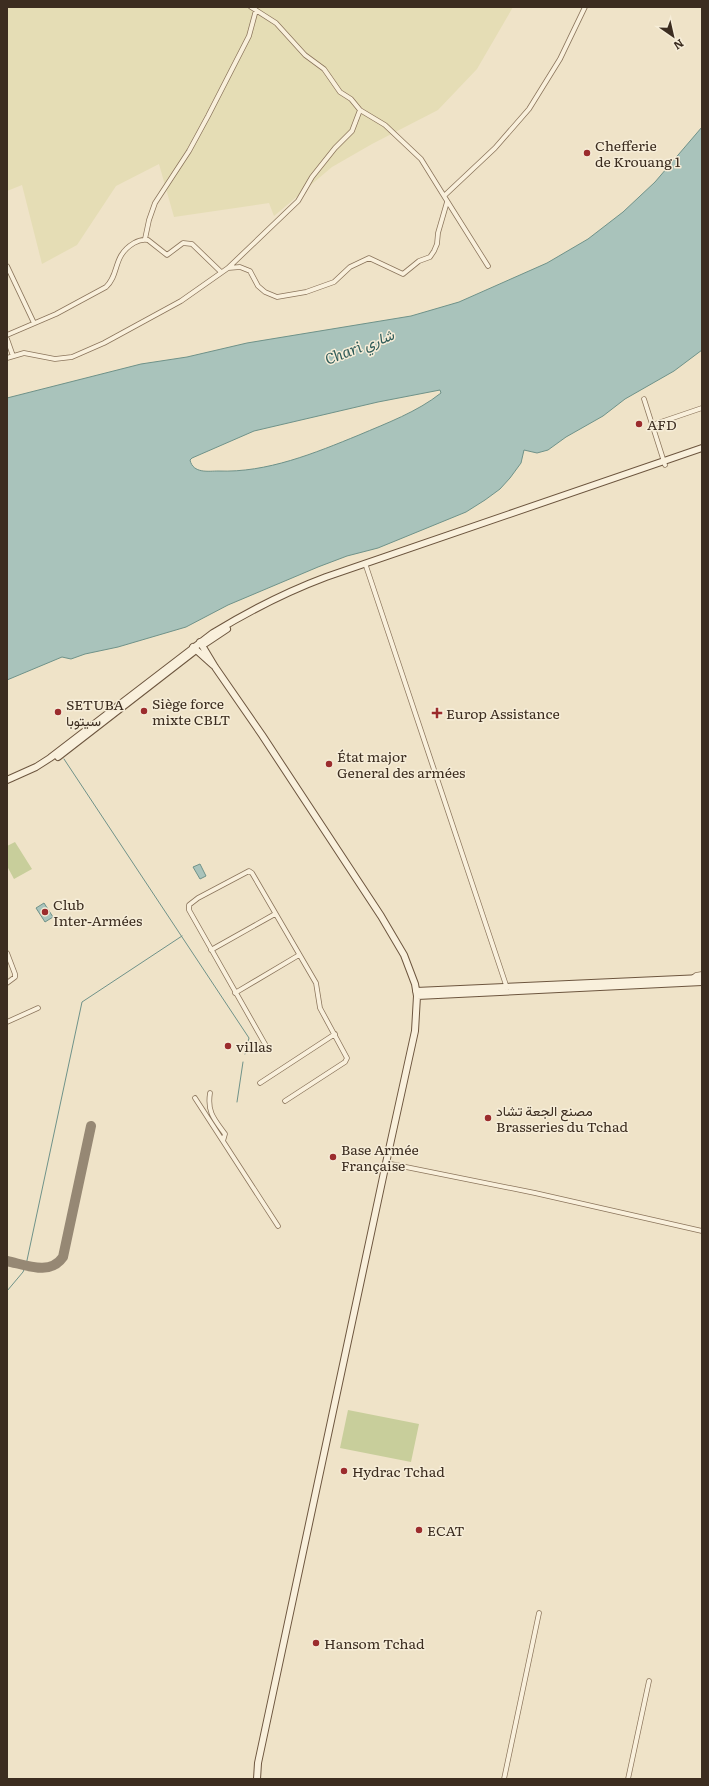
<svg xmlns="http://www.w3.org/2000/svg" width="709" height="1786" font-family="Literata,Vazirmatn,serif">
	<rect width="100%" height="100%" fill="#efe3c8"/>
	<path fill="#e5ddb5" d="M 7,7 L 513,7 L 477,69 L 438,110 L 372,144 L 332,167 L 274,216 L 269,203 L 174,217 L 159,164 L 116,186 L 77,245 L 42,264 L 22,185 L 7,191 Z"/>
	<path fill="#c8ce9b" d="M 15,842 L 32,869 L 14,879 L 7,866 L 7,846 Z
		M 348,1410 L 419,1424 L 411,1462 L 340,1448 Z"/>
	<path fill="#a9c3bb" stroke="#6f9289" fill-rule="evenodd" d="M 702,127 L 702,350 L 674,371 L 625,399 L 603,416 L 566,437 L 548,450 L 537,453 L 524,450 L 521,463 L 510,478 L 500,489 L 485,500 L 466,512 L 378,548 L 347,556 L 318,567 L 228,605 L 186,627 L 118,647 L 85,654 L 71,659 L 62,657 L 7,680 L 7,398 L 141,364 L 187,357 L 247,343 L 411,316 L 459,302 L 547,263 L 588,239 L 623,212 L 655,182 ZM 440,390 L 441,393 C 417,412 387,423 359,435 C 315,453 267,473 218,471 C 209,471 193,474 190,460 L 192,458 L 254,431 L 378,402 Z
		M 200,864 L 206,876 L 200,879 L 193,867 Z
		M 44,903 L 53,917 L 45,922 L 36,908 Z"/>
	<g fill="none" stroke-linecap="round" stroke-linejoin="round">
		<path stroke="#6f9289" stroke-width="1" d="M 64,759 L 249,1038 L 245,1054
			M 237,1102 L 243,1062
			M 7,1291 L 23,1272 L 26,1265 L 82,1002 L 182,936"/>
		<path stroke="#968874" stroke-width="10" d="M 7,1261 C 26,1265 50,1276 63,1257 L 91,1126"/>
		<defs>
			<path id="street" d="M 251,7 L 276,23 L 305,55 L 324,69 L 340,92 L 351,99 L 360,110 L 385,125 L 421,159 L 444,196
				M 145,239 L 149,220 L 155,203 L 189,151 L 208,116 L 249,36 L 256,10
				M 7,266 L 34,323
				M 488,266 L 444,196 L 495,148 L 529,109 L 560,59 L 585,7
				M 228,268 L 240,267 L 250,271 L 258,286 L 265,292 L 277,297 L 306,292 L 334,282 L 350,267 L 369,258 L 403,274 L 419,261 L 430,257 L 434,251 L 437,244 L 438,233 L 447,202
				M 7,335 L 56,314 L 106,287 C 120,274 112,256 134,243 C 139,240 143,239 148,240 L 167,255 L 183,243 L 192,244 L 221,272
				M 7,339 L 13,356
				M 7,358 L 24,353 L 55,359 L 72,357 L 104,343 L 181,301 L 228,268 L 298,201 L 312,177 L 335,148 L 352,131 L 360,110
				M 644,399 L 665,465
				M 652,425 L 702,408
				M 365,563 L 507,988
				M 211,950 L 275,914
				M 7,953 L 15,974 L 15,977 L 7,983
				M 692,978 L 696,975 L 702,974
				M 235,993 L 299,955
				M 7,1022 L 38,1008
				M 265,1044 L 189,910 L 189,905 L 198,898 L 249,871 L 252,873 L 316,983 L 320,1008 L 347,1058 L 345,1062 L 285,1101
				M 260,1083 L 335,1034
				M 210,1093 C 207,1112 214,1119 225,1134 L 223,1141
				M 195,1098 L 278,1226
				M 386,1163 L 535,1193 L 702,1231
				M 504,1779 L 539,1613
				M 628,1779 L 649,1681"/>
			<path id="secondary" d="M 200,642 L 215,667 L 262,735 L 381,916 L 404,955 L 415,984 L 417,996 L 415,1031 L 386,1163 L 258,1763 L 257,1779
				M 206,643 L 227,629
				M 193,647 L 213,665
				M 58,757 L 196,650
				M 7,780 L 36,767 L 50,758 L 213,633 C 249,611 286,592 326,577 L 702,448
				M 416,991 L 702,978
				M 417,996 L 702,982"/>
		</defs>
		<use href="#street" stroke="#8b755c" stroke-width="5.5"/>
		<use href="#secondary" stroke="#6d563f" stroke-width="8"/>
		<use href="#street" stroke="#f9f0dc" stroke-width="4"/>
		<use href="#secondary" stroke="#f9f0dc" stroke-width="6"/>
	</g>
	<g fill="#9b2c2d" stroke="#f6edd8" stroke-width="1.5">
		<circle cx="587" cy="153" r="4"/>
		<circle cx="639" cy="424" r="4"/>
		<circle cx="144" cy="711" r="4"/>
		<circle cx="58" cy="712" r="4"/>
		<path d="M435 707h4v4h4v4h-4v4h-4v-4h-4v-4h4z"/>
		<circle cx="329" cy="764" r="4"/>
		<circle cx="45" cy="912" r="4"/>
		<circle cx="228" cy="1046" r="4"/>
		<circle cx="488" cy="1118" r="4"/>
		<circle cx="333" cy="1157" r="4"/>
		<circle cx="344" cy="1471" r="4"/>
		<circle cx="419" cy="1530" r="4"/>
		<circle cx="316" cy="1643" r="4"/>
	</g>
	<g text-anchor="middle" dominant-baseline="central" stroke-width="3" stroke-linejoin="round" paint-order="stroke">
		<g font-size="14" fill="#3c2d20" stroke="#f6edd8" text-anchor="start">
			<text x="595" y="145">Chefferie<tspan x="595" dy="16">de Krouang 1</tspan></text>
			<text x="647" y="424">AFD</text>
			<text x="152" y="703">Siège force<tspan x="152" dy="16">mixte CBLT</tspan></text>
			<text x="66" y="704">SETUBA<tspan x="66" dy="16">سيتوبا</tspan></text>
			<text x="446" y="713">Europ Assistance</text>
			<text x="337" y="756">État major<tspan x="337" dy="16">General des armées</tspan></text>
			<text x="53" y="904">Club<tspan x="53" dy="16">Inter-Armées</tspan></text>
			<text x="236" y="1046">villas</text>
			<text x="496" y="1110">مصنع الجعة تشاد<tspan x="496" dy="16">Brasseries du Tchad</tspan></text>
			<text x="341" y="1149">Base Armée<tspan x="341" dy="16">Française</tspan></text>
			<text x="352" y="1471">Hydrac Tchad</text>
			<text x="427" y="1530">ECAT</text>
			<text x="324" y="1643">Hansom Tchad</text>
		</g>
		<g font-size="15" font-style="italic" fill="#2f5b58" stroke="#f6edd8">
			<text transform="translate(359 346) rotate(-21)">Chari شاري</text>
		</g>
	</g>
	<rect width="709" height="1786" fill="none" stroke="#3c2d20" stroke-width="16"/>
	<g transform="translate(673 36) rotate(146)" stroke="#f6edd8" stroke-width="3" paint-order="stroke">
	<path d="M0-3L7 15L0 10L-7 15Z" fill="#3c2d20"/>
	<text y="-6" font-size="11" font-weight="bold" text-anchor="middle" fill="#3c2d20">N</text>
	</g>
</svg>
